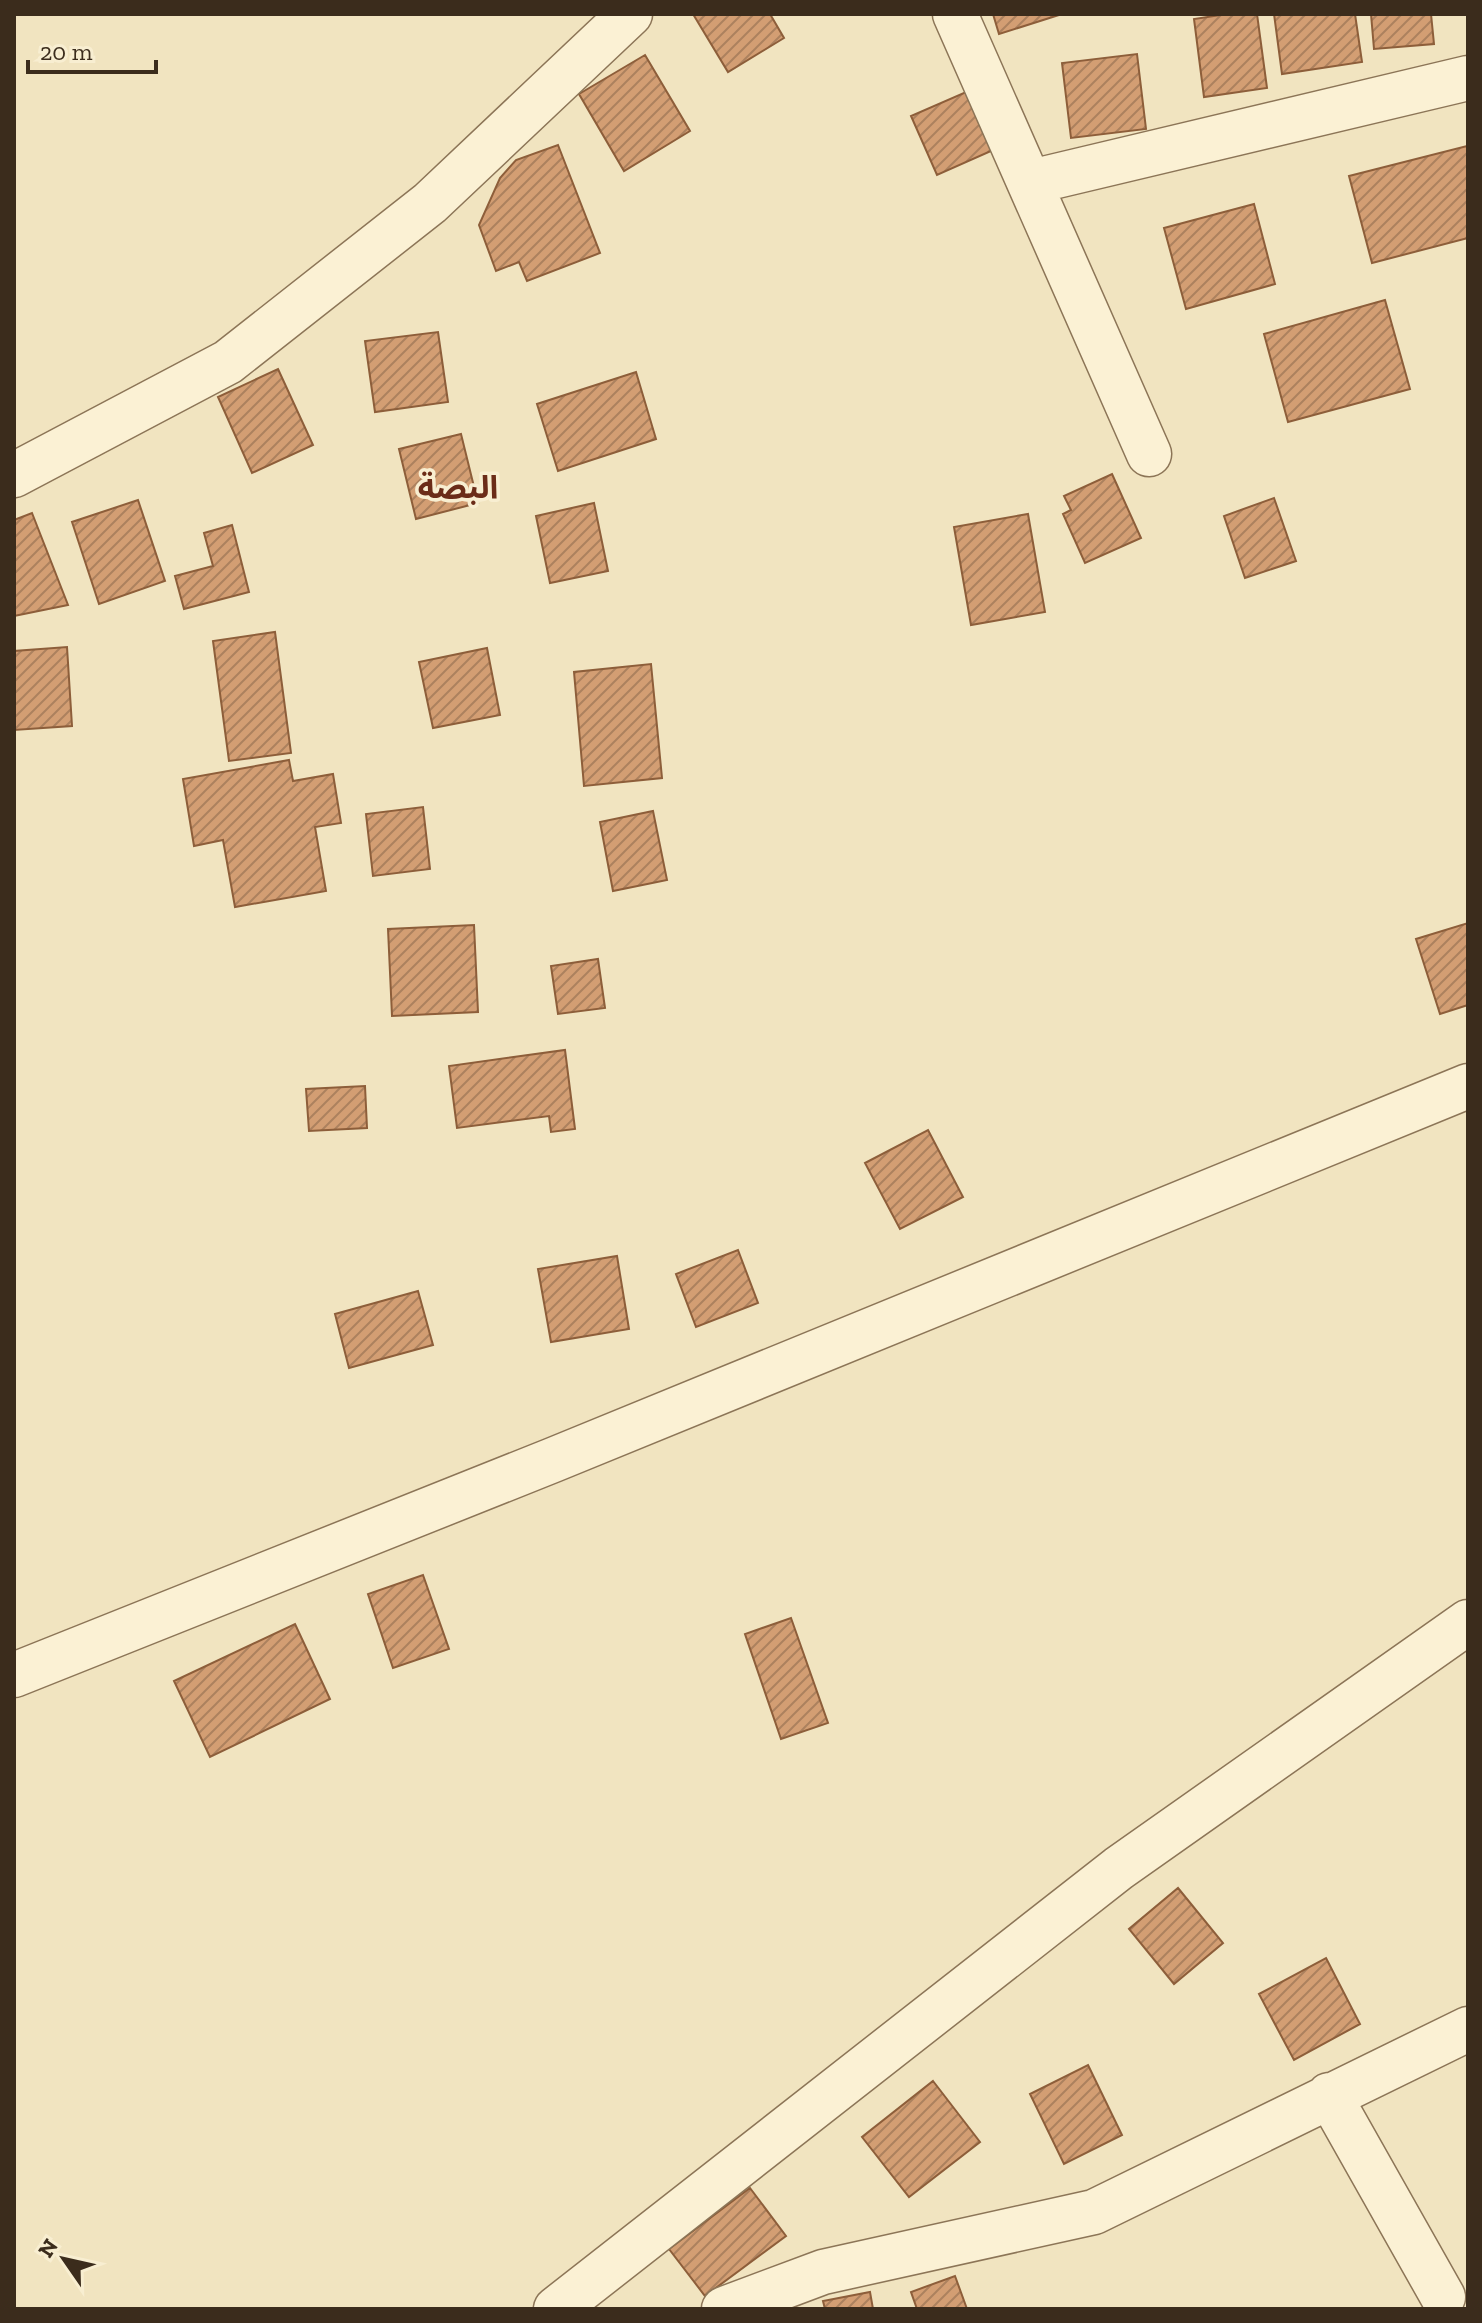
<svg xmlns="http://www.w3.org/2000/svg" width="1482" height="2323" font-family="'Zilla Slab','Noto Sans Arabic',serif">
	<defs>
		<pattern id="building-hatch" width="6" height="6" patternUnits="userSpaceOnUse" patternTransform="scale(2)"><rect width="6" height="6" fill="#d39e73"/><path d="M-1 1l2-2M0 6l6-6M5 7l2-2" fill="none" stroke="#ac815e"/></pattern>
	</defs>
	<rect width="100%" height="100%" fill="#f1e4c0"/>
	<path fill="url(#building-hatch)" stroke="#8d5e3a" stroke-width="2" d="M 693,14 L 770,14 L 784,38 L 728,72 Z
		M 993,14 L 1059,14 L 1059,15 L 999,34 Z
		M 1227,14 L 1257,14 L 1267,88 L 1204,97 L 1194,19 Z
		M 1274,14 L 1355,14 L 1362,62 L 1282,74 Z
		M 1371,14 L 1431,14 L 1434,44 L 1374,49 Z
		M 1137,54 L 1146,129 L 1071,138 L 1062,63 Z
		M 645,55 L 690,131 L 624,171 L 579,94 Z
		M 973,89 L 1000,147 L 937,175 L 911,116 Z
		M 558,145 L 600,253 L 527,281 L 519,262 L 496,271 L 479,225 L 500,178 L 516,160 Z
		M 1467,146 L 1468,238 L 1372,263 L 1349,176 Z
		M 1254,204 L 1275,284 L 1186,309 L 1164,228 Z
		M 1385,300 L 1410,389 L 1288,422 L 1264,334 Z
		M 438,332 L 448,402 L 375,412 L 365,341 Z
		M 278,369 L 313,445 L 252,473 L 218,397 Z
		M 636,372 L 656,439 L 558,471 L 537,404 Z
		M 461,434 L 478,503 L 416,519 L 399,449 Z
		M 1112,474 L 1141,538 L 1085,563 L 1063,514 L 1071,510 L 1064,496 Z
		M 1274,498 L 1296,561 L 1245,578 L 1224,516 Z
		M 138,500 L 165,581 L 99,604 L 72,522 Z
		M 594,503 L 608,571 L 550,583 L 536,516 Z
		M 32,513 L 68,605 L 14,616 L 14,520 Z
		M 1028,514 L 1045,612 L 971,625 L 954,527 Z
		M 232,525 L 249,592 L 184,609 L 175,576 L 213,566 L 204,533 Z
		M 275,632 L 291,753 L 229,761 L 213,641 Z
		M 67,647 L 72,726 L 14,730 L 14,651 Z
		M 487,648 L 500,715 L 433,728 L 419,662 Z
		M 651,664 L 662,778 L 584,786 L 574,672 Z
		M 289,760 L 293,781 L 333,774 L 341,823 L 315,827 L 326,891 L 235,907 L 223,840 L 194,846 L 183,779 Z
		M 423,807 L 430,869 L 373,876 L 366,814 Z
		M 653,811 L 667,880 L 613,891 L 600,822 Z
		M 1468,923 L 1468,1005 L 1440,1014 L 1416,939 Z
		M 474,925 L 478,1012 L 392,1016 L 388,929 Z
		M 598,959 L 605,1008 L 558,1014 L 551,966 Z
		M 565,1050 L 575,1129 L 551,1132 L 549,1116 L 457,1128 L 449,1066 Z
		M 365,1086 L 367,1128 L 309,1131 L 306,1089 Z
		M 928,1130 L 963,1197 L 900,1229 L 865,1163 Z
		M 738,1250 L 758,1303 L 696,1327 L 676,1274 Z
		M 617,1256 L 629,1329 L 551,1342 L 538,1269 Z
		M 418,1291 L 433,1345 L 349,1368 L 335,1314 Z
		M 423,1575 L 449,1649 L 393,1668 L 368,1594 Z
		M 791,1618 L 828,1723 L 781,1739 L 745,1634 Z
		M 295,1624 L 330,1699 L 210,1757 L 174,1681 Z
		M 1178,1888 L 1223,1943 L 1174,1984 L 1129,1929 Z
		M 1326,1958 L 1360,2024 L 1294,2060 L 1259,1994 Z
		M 1088,2065 L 1122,2135 L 1064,2164 L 1030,2094 Z
		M 933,2081 L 980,2142 L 909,2197 L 862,2137 Z
		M 750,2188 L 786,2236 L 705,2296 L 669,2249 Z
		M 955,2276 L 967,2309 L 917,2309 L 911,2292 Z
		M 870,2292 L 873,2309 L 825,2309 L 823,2301 Z"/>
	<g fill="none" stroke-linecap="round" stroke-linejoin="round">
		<defs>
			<path id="minor" d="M 955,14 L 1149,454
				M 1031,182 L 1468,78
				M 14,475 L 228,362 L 430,203 L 630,14
				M 14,1675 L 553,1460 L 1468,1086
				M 1329,2095 L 1443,2297
				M 556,2309 L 1119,1868 L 1468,1622
				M 724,2309 L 823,2272 L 1094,2212 L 1468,2029"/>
		</defs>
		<use href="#minor" stroke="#8c7557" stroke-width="47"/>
		<use href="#minor" stroke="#fbf1d4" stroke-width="44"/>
	</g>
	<g text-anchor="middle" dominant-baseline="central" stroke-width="7" stroke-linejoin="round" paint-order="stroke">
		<g font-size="32" font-weight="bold" fill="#6b2c18" stroke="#f8eed1">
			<text x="458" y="487">البصة</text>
		</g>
	</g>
	<rect width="1482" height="2323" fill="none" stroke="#3b2c1c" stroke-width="32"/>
	<g transform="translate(64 2259) rotate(304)" stroke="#f8eed1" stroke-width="6" paint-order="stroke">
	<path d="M0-6L14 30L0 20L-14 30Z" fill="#3b2c1c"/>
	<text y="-12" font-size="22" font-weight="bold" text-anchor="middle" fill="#3b2c1c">N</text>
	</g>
	<path d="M28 60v12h128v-12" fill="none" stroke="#3b2c1c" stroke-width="4"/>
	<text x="40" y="60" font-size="24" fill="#3b2c1c" stroke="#f8eed1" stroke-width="6" paint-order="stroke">20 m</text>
</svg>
